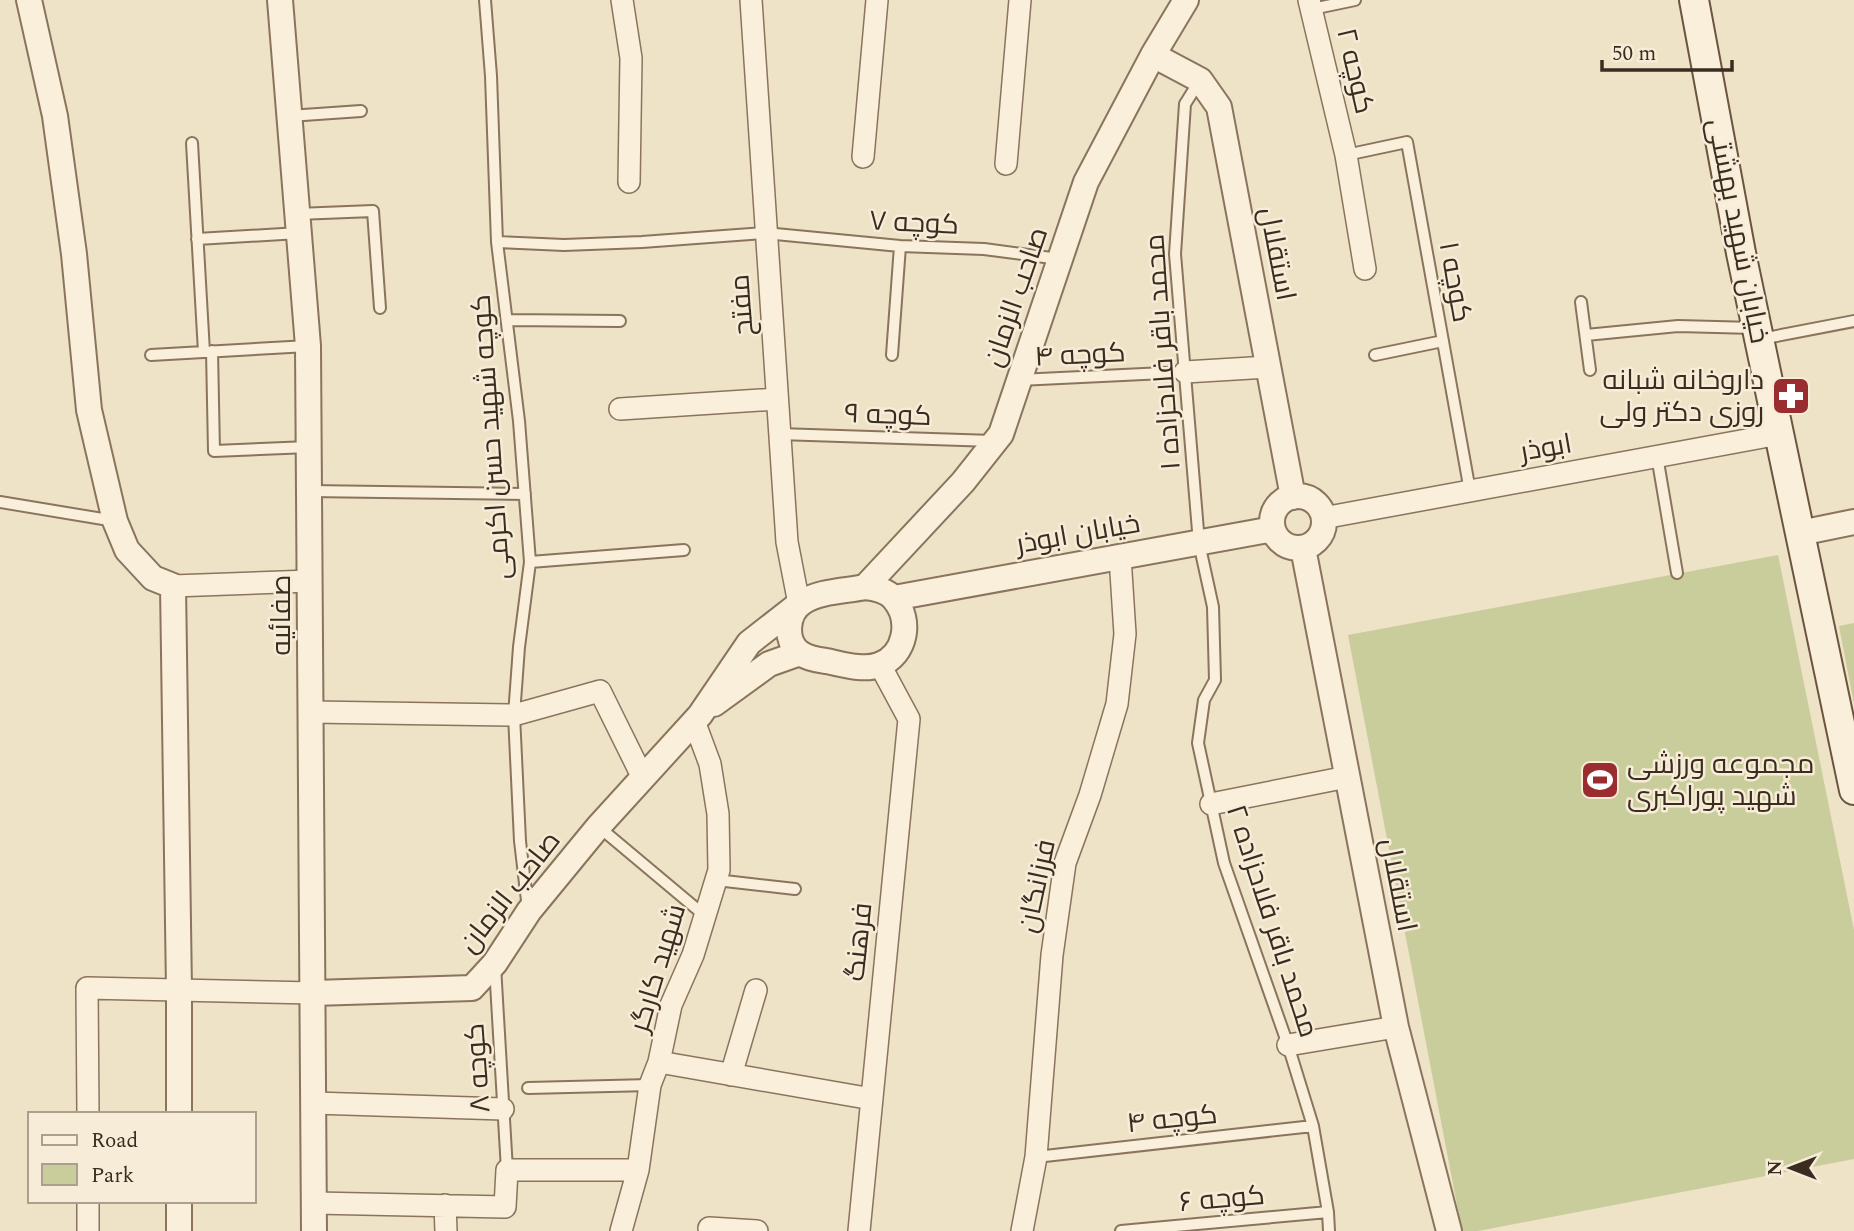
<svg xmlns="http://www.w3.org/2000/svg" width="1854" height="1231" font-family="Spectral,Cairo,serif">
	<rect width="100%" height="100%" fill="#eee2c7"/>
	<path fill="#c8cd9b" d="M 1778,555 L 1854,930 L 1854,1159 L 1478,1231 L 1462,1231 L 1348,635 Z
		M 1854,623 L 1854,704 L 1839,626 Z"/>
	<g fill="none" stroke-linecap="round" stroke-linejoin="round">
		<defs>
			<path id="service" d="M 485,0 L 491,76 L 497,242 L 519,421 L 530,562 L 519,647 L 514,715 L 520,841 L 528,909
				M 1312,9 L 1355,0
				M 1200,80 L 1185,104 L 1175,254 L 1199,543 L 1213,607 L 1215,680 L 1204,700 L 1198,743 L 1224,863 L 1288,1045 L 1313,1126 L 1328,1212 L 1329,1231
				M 289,116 L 361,111
				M 192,143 L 204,352
				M 1346,155 L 1407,142 L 1470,491
				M 297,214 L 373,211 L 380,308
				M 197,239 L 299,233
				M 497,242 L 564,245 L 642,242 L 765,233 L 900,246 L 984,249 L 1059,259
				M 1581,302 L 1590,370
				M 508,320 L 620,321
				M 1586,335 L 1678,326 L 1754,328
				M 1761,339 L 1854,321
				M 212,351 L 214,451 L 309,447
				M 151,355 L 308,346
				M 892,355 L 900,246
				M 1375,355 L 1443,341
				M 1019,380 L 1185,372
				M 779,434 L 993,441
				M 1657,456 L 1677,573
				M 309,491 L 525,494
				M 0,502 L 115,521
				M 530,562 L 684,550
				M 599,827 L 704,915
				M 716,880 L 795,889
				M 495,966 L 507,1170
				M 528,1088 L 650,1085
				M 1036,1157 L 1313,1126
				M 1121,1231 L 1328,1212"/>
			<path id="minor" d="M 622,0 L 631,58 L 629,182
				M 751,0 L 787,542 L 799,604
				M 1309,0 L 1346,155 L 1365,269
				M 863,157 L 877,0
				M 1006,164 L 1020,0
				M 1185,372 L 1268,367
				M 620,409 L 777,399
				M 1323,518 L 1779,434
				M 173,586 L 310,581
				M 311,712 L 514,715 L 600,691 L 643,778
				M 694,721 L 710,764 L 718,814 L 719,870 L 693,955 L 671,1005 L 659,1062 L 872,1099
				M 1211,804 L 1347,777
				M 1288,1045 L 1396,1027
				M 731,1075 L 756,990
				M 314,1103 L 503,1109
				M 88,1114 L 87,988 L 314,993
				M 88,1201 L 88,1231
				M 315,1203 L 505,1207 L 507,1170 L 638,1170 L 650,1085 L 659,1062
				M 445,1205 L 446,1231
				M 709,1228 L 757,1231
				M 621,1231 L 638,1170
				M 859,1231 L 909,719 L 880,665
				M 1022,1231 L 1036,1157 L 1052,955 L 1065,863 L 1090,795 L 1117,704 L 1125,634 L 1120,557"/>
			<path id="tertiary" d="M 29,0 L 55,116 L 74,254 L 89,410 L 115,521 L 127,550 L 153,578 L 173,586 L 179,990 L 179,1114
				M 280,0 L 308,346 L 314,1231
				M 1153,55 L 1200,80 L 1219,107 L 1293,497
				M1272 522a26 26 0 1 1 52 0a26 26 0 1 1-52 0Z
				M 1800,533 L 1854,522
				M 1303,548 L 1396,1027 L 1449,1231
				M 865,587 L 963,482 L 1001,434 L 1086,182 L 1153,55 L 1186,0
				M 865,587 C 875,588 887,590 894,599 C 912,620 906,655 879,665 C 863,671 842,664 826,661 C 818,660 807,658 800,653 C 784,641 786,613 803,602 C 819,591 846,591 865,587 Z
				M 894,598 L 1273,529
				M 714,704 L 769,664 L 800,653
				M 314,993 L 472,988 L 495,963 L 529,911 L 598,827 L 700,715 L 749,643 L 799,604
				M 179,1231 L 179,1201"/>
			<path id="secondary" d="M 1694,0 L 1741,253 L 1854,790"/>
		</defs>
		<use href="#service" stroke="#8a745d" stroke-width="14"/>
		<use href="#minor" stroke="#8a745d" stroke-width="24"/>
		<use href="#tertiary" stroke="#8a745d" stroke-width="28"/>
		<use href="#secondary" stroke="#6c5540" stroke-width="32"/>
		<use href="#service" stroke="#f9efdb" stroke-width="10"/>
		<use href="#minor" stroke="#f9efdb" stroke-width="21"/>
		<use href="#tertiary" stroke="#f9efdb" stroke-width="24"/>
		<use href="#secondary" stroke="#f9efdb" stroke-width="28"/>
	</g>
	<defs>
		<symbol id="pharmacy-square" viewBox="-11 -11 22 22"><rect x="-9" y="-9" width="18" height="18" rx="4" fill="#992d30" stroke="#f6ecd7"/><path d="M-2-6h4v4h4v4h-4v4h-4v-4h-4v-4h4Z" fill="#fff"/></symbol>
		<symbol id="stadium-square" viewBox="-11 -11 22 22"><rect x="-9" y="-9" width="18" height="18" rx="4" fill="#992d30" stroke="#f6ecd7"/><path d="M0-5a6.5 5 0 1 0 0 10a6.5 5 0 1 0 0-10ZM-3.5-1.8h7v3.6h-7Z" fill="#fff"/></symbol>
	</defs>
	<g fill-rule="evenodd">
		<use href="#pharmacy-square" x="1769" y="374" width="44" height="44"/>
		<use href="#stadium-square" x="1578" y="758" width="44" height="44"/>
	</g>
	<g text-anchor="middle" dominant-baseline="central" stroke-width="5" stroke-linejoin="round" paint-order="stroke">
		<g font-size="28" fill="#3b2c20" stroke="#f6ecd7">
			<text transform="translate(1355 71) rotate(77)">کوچه ۲</text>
			<text transform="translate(914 223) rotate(3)">کوچه ۷</text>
			<text transform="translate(1738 231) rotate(79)">خیابان شهید بهشتی</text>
			<text transform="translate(1277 254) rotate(79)">استقلال</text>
			<text transform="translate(1455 282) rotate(80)">کوچه ۱</text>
			<text transform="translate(1016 297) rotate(-71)">صاحب الزمان</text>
			<text transform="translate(742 305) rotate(-94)">مفتح</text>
			<text transform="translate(1163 352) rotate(-94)">محمد باقر فلاحزاده ۱</text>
			<text transform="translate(1080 355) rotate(-3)">کوچه ۴</text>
			<text transform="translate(888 415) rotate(2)">کوچه ۹</text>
			<text transform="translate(491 437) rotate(-94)">کوچه شهید حسن اکرمی</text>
			<text transform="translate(1546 448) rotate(-10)">ابوذر</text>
			<text transform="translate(1078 534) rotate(-10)">خیابان ابوذر</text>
			<text transform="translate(281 615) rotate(-90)">صفائیه</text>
			<text transform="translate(1398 885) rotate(79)">استقلال</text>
			<text transform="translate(1037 886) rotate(-78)">فرزانگان</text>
			<text transform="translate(510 892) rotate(-52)">صاحب الزمان</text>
			<text transform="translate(1272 921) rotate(72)">محمد باقر فلاحزاده ۲</text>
			<text transform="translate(859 942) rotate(-84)">فرهنگ</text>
			<text transform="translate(658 968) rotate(-73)">شهید کارگر</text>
			<text transform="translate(478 1068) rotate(-94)">کوچه ۸</text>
			<text transform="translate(1172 1119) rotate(-6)">کوچه ۴</text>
			<text transform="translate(1222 1199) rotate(-5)">کوچه ۶</text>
		</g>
		<g font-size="28" fill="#3b2c20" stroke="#f6ecd7" text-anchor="end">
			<text x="1764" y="380">داروخانه شبانه<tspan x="1764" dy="32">روزی دکتر ولی</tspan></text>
			<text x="1627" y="764" text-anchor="start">مجموعه ورزشی<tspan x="1627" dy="32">شهید پوراکبری</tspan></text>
		</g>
	</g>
	<rect x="28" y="1112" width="228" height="91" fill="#f6ecd7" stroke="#ab9f8e" stroke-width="2"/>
	<rect x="42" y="1135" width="35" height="10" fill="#f9efdb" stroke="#ab9f8e" stroke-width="2"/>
	<text x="91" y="1147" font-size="21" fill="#3b2c20">Road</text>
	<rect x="42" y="1164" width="35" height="21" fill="#c8cd9b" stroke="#ab9f8e" stroke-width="2"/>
	<text x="91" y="1182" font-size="21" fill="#3b2c20">Park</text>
	<g transform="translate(1791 1168) rotate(270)" stroke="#f6ecd7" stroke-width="5" paint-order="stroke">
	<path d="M0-5L12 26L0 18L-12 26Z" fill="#3b2c20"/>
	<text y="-10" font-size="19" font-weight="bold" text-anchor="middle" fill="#3b2c20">N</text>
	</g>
	<path d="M1602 60v10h130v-10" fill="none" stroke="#3b2c20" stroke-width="3.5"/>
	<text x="1612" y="60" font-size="21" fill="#3b2c20" stroke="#f6ecd7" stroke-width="5" paint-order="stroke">50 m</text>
</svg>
